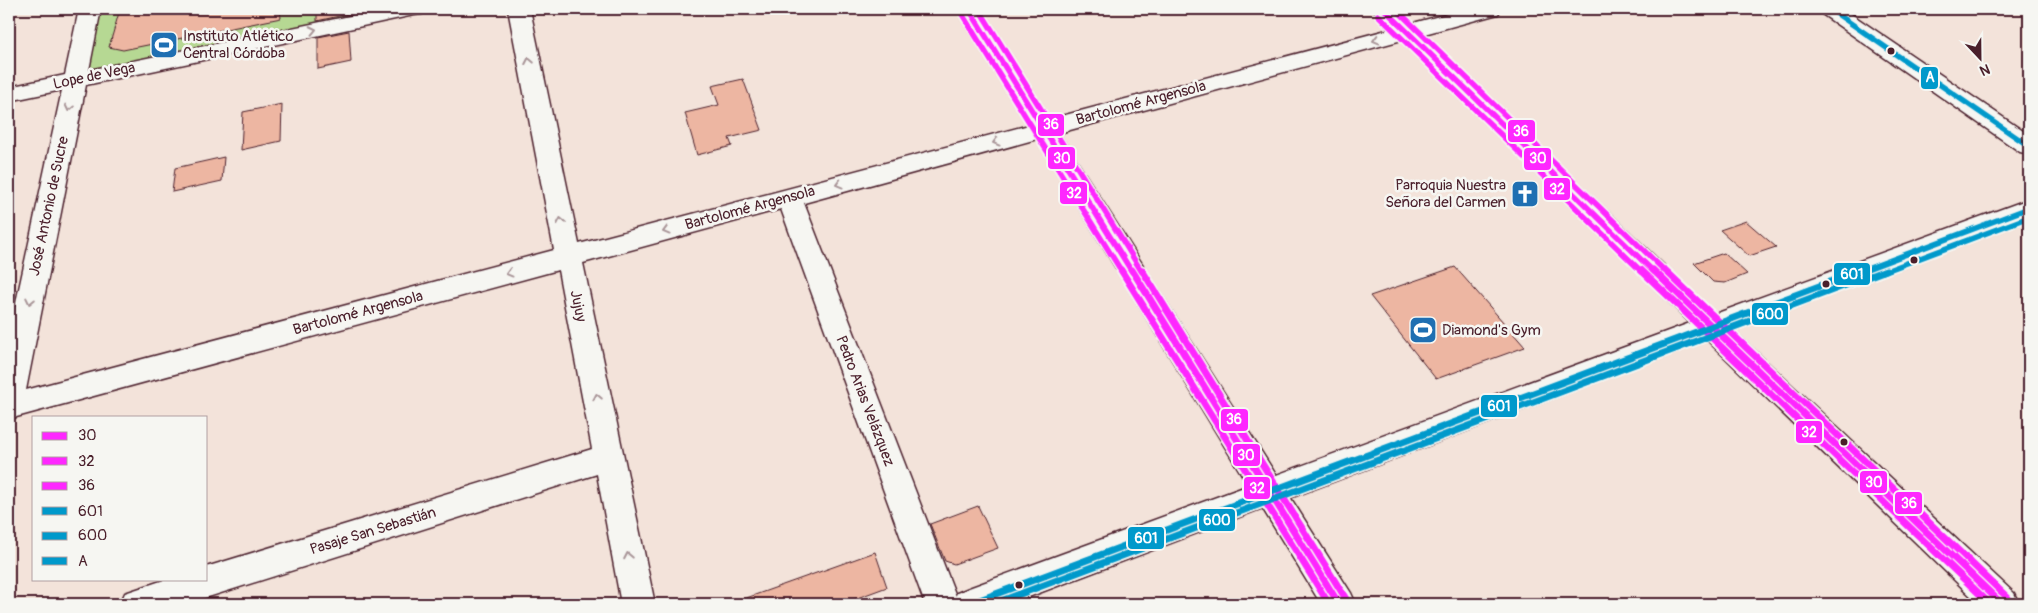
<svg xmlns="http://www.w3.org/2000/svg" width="2038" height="613" font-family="Pangolin,sans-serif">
	<rect width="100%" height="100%" fill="#f3e3da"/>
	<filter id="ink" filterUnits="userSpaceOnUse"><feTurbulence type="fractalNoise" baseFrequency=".02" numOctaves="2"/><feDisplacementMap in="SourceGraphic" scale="10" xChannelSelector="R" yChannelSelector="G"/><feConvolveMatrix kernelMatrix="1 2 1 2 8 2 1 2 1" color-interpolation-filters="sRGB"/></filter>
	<g filter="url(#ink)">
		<path fill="#b6d893" stroke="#807c5f" d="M 90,9 L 414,9 L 75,80 Z"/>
		<path fill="#edb6a2" stroke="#4a1f2b" d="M 120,9 L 280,9 L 281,18 L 123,50 L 109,47 Z
			M 317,9 L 348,9 L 348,14 L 317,21 Z
			M 349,31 L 351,62 L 318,69 L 318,37 Z
			M 743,79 L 762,130 L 729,138 L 732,146 L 697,155 L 685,113 L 719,105 L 712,86 Z
			M 282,104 L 281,141 L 241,150 L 243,112 Z
			M 224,157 L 222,181 L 172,192 L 175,168 Z
			M 1746,221 L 1776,247 L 1749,256 L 1720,230 Z
			M 1724,253 L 1747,274 L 1725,283 L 1713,282 L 1694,263 Z
			M 1455,267 L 1525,347 L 1436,379 L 1370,296 Z
			M 978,506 L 998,548 L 954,564 L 945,561 L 930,524 Z
			M 875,552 L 887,587 L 841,604 L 738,604 L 738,601 Z"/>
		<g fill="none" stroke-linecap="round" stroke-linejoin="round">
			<defs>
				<path id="minor" d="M 79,9 L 101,9 L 89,70 L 384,9 L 425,9 L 422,14 L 414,15 L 86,85 L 26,390 L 554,250 L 508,9 L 530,9 L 579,244 L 1029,125 L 958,9 L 980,9 L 1050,119 L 1466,9 L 1501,9 L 1498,14 L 1059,133 L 1351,593 L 1356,604 L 1321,604 L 1037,139 L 804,203 L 959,604 L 925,604 L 781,209 L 583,263 L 655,604 L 621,604 L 597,474 L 186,604 L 120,604 L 125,593 L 167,579 L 206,579 L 206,567 L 592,449 L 558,270 L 9,419 L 9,335 L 62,90 L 9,101 L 9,87 L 65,75 Z
					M 1819,9 L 1844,9 L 2029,135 L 2029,154 L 2020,152 L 1822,14 Z"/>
				<path id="major" d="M 1373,9 L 1396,9 L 1715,314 L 2029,199 L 2029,218 L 1733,330 L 2014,593 L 2019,604 L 1979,604 L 1707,340 L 1010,604 L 952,604 L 957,593 L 969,588 L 1690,323 Z"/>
			</defs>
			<use href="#minor" stroke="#4a1f2b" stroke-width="3"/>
			<use href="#major" stroke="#4a1f2b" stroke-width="3"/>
			<use href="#minor" fill="#f6f6f2" fill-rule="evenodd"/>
			<use href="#major" fill="#f6f6f2" fill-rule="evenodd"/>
			<defs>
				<path id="bus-1-far1" d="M 969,9 L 1132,272
					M 1384,9 L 1654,272"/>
				<path id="bus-1" d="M 1132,270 L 1339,604
					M 1653,270 L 2002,604"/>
				<path id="bus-2-far1" d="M 962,14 L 1122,272
					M 1378,15 L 1642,272"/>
				<path id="bus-2" d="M 1121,270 L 1329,604
					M 1641,270 L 1990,604"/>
				<path id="bus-3-far1" d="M 979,9 L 1142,272
					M 1396,9 L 1666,272"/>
				<path id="bus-3" d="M 1142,270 L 1346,599
					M 1665,270 L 2008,598"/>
				<path id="bus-4-far1" d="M 1859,272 L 2029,208"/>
				<path id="bus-4" d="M 969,604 L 1862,270"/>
				<path id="bus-5-far1" d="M 1883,272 L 2029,217"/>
				<path id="bus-5" d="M 993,604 L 1886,270"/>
				<path id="bus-6" d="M 1830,9 L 2029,146"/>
			</defs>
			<use href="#bus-1-far1" stroke="#f6f6f2" stroke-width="9"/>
			<use href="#bus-1" stroke="#f6f6f2" stroke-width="11"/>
			<use href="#bus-2-far1" stroke="#f6f6f2" stroke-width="9"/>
			<use href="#bus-2" stroke="#f6f6f2" stroke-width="11"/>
			<use href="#bus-3-far1" stroke="#f6f6f2" stroke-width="9"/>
			<use href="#bus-3" stroke="#f6f6f2" stroke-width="11"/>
			<use href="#bus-4-far1" stroke="#f6f6f2" stroke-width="9"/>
			<use href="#bus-4" stroke="#f6f6f2" stroke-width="11"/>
			<use href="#bus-5-far1" stroke="#f6f6f2" stroke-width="9"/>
			<use href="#bus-5" stroke="#f6f6f2" stroke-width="11"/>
			<use href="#bus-6" stroke="#f6f6f2" stroke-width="9"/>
			<use href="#bus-1-far1" stroke="#fe27ff" stroke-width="5.5"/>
			<use href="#bus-1" stroke="#fe27ff" stroke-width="7"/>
			<use href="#bus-2-far1" stroke="#fe27ff" stroke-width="5.5"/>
			<use href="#bus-2" stroke="#fe27ff" stroke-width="7"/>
			<use href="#bus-3-far1" stroke="#fe27ff" stroke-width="5.5"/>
			<use href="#bus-3" stroke="#fe27ff" stroke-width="7"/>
			<use href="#bus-4-far1" stroke="#0099cb" stroke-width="5.5"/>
			<use href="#bus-4" stroke="#0099cb" stroke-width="7"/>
			<use href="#bus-5-far1" stroke="#0099cb" stroke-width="5.5"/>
			<use href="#bus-5" stroke="#0099cb" stroke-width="7"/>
			<use href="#bus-6" stroke="#0099cb" stroke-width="5.5"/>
		</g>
		<defs><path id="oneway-chevron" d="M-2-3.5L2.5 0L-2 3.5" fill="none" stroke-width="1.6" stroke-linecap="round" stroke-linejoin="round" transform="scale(1.25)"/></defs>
		<g stroke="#a99598">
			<use href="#oneway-chevron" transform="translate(313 30) rotate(-12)"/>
			<use href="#oneway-chevron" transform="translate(1376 40) rotate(165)"/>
			<use href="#oneway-chevron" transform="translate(529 61) rotate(-101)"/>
			<use href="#oneway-chevron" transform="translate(69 108) rotate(102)"/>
			<use href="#oneway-chevron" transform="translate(996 142) rotate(165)"/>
			<use href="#oneway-chevron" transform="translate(839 184) rotate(165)"/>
			<use href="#oneway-chevron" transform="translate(561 221) rotate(-101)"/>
			<use href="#oneway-chevron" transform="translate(666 231) rotate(165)"/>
			<use href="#oneway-chevron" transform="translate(509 273) rotate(165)"/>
			<use href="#oneway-chevron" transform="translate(30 301) rotate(102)"/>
			<use href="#oneway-chevron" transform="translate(597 397) rotate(-101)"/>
			<use href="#oneway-chevron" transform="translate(628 556) rotate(-101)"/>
		</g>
	</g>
	<defs>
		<symbol id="stadium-square" viewBox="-11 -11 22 22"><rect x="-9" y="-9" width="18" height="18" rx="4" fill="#1f6fb2" stroke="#f6f6f2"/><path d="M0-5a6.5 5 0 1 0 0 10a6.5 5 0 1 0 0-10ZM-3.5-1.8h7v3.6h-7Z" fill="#fff"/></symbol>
		<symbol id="church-square" viewBox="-11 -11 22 22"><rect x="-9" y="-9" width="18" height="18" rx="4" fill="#1f6fb2" stroke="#f6f6f2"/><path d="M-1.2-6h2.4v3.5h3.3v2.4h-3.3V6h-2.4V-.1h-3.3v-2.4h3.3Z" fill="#fff"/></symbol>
	</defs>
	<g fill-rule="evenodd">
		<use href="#stadium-square" x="148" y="29" width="32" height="32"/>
		<use href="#church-square" x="1509" y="178" width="32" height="32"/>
		<use href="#stadium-square" x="1407" y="314" width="32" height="32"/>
	</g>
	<g fill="#4a1f2b" stroke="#f6f6f2" stroke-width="2">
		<circle cx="1891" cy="51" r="4.5"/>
		<circle cx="1914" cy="260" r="4.5"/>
		<circle cx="1826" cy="284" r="4.5"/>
		<circle cx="1844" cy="442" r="4.5"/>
		<circle cx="1019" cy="585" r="4.5"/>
	</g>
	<g text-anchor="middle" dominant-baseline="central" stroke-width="5" stroke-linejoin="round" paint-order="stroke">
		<g font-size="15" fill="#4a1f2b" stroke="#f6f6f2" text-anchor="start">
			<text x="183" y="36">Instituto Atlético<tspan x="183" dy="17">Central Córdoba</tspan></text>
			<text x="1506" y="185" text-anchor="end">Parroquia Nuestra<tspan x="1506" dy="17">Señora del Carmen</tspan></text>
			<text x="1442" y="330">Diamond's Gym</text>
		</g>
		<g font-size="15" fill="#4a1f2b" stroke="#f6f6f2">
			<text transform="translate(94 76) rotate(-12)">Lope de Vega</text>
			<text transform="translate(1141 103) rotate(-15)">Bartolomé Argensola</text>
			<text transform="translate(49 206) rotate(-78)">José Antonio de Sucre</text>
			<text transform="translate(750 208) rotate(-15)">Bartolomé Argensola</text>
			<text transform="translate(578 306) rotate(79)">Jujuy</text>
			<text transform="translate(358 313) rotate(-15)">Bartolomé Argensola</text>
			<text transform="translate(865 401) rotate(69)">Pedro Arias Velázquez</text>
			<text transform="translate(373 531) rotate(-17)">Pasaje San Sebastián</text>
		</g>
	</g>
	<g stroke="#f6f6f2" stroke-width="2">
		<rect x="1920" y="66" width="19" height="24" rx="5" fill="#0099cb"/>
		<rect x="1037" y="113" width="28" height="24" rx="5" fill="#fe27ff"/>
		<rect x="1507" y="119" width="29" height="24" rx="5" fill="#fe27ff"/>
		<rect x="1047" y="146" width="29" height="24" rx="5" fill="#fe27ff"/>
		<rect x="1523" y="147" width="29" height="24" rx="5" fill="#fe27ff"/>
		<rect x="1543" y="177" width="28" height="24" rx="5" fill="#fe27ff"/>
		<rect x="1059" y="181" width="29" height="24" rx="5" fill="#fe27ff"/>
		<rect x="1833" y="262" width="38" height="24" rx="5" fill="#0099cb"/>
		<rect x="1751" y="302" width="38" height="24" rx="5" fill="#0099cb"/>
		<rect x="1480" y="394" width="38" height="24" rx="5" fill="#0099cb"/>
		<rect x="1220" y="408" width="29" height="24" rx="5" fill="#fe27ff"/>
		<rect x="1795" y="420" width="28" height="24" rx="5" fill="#fe27ff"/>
		<rect x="1232" y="443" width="29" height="24" rx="5" fill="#fe27ff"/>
		<rect x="1859" y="470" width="29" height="24" rx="5" fill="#fe27ff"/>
		<rect x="1243" y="476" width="28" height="24" rx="5" fill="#fe27ff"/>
		<rect x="1894" y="491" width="29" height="24" rx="5" fill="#fe27ff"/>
		<rect x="1198" y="508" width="38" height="24" rx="5" fill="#0099cb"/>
		<rect x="1127" y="526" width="38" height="24" rx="5" fill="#0099cb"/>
	</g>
	<g font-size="14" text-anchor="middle" font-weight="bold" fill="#fff">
		<text x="1930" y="82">A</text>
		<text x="1051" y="129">36</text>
		<text x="1521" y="136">36</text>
		<text x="1062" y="163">30</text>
		<text x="1538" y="163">30</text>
		<text x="1557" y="194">32</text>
		<text x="1074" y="198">32</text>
		<text x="1852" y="279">601</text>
		<text x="1770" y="319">600</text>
		<text x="1499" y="411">601</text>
		<text x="1234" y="424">36</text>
		<text x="1809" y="437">32</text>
		<text x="1246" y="460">30</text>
		<text x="1874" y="487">30</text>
		<text x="1257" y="493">32</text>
		<text x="1909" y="508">36</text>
		<text x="1217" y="525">600</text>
		<text x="1146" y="543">601</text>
	</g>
	<rect width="2038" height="613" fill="none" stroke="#f6f6f2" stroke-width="30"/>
	<rect x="15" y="15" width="2008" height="583" fill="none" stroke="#4a1f2b" stroke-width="2" filter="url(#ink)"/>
	<rect x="32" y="416" width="175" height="165" fill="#f6f6f2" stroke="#b1a0a2"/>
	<rect x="42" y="432" width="25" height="8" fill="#fe27ff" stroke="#b1a0a2"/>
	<text x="78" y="440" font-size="15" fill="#4a1f2b">30</text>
	<rect x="42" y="457" width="25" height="8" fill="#fe27ff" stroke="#b1a0a2"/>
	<text x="78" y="466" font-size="15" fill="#4a1f2b">32</text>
	<rect x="42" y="482" width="25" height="8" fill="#fe27ff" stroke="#b1a0a2"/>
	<text x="78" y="490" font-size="15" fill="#4a1f2b">36</text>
	<rect x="42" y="507" width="25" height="8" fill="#0099cb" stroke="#b1a0a2"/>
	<text x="78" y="516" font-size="15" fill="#4a1f2b">601</text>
	<rect x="42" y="532" width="25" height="8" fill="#0099cb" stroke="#b1a0a2"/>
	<text x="78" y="540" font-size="15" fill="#4a1f2b">600</text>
	<rect x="42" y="557" width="25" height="8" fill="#0099cb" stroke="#b1a0a2"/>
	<text x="78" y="566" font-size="15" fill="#4a1f2b">A</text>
	<g transform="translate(1980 58) rotate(158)" stroke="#f6f6f2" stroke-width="4" paint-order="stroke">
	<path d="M0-4L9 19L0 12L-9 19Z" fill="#4a1f2b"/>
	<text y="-8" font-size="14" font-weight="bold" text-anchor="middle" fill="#4a1f2b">N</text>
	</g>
</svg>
